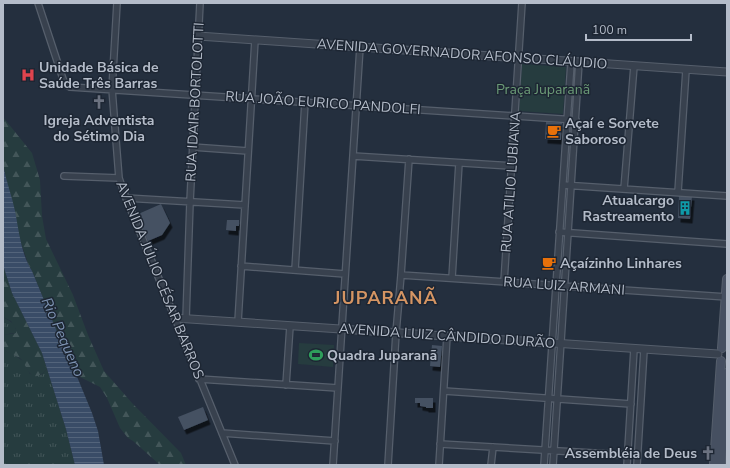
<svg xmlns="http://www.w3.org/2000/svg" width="730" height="468" font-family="'Nunito Sans',sans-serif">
	<defs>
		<pattern id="grass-tufts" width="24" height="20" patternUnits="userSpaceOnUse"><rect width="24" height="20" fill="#263c3f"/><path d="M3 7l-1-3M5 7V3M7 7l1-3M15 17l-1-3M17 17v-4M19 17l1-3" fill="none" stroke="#435659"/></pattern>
		<pattern id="forest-firs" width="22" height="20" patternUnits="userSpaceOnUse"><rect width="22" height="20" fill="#263c3f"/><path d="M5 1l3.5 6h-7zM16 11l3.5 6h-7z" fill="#435659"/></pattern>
		<pattern id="water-rules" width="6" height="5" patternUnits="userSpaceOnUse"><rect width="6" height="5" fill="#394c67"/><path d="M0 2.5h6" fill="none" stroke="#53647b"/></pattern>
		<filter id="shadow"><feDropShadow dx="2.5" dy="4.5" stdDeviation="0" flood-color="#0009"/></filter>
	</defs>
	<rect width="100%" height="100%" fill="#242f3e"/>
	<path fill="url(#grass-tufts)" d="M 3,317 C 9,321 17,323 16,333 C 11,334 7,333 3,336 Z
		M 3,347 L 7,352 L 14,355 L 23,361 L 30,374 L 41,375 L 47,369 L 66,429 L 75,465 L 3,465 Z"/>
	<path fill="url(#forest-firs)" d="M 3,117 L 32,153 L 40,180 L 42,216 L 46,239 L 73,295 L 88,335 L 104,371 L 132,403 L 181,453 L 186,465 L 160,465 L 133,441 L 128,438 L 120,428 L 107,398 L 100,387 L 76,375 L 65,351 L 32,271 L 29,266 L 19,237 L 3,165 Z
		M 3,265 L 12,293 L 42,353 L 47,369 C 39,378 32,380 26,367 C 24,364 23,362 21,359 C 17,356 12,355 7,352 C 6,351 4,349 3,347 L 3,336 C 7,333 11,335 16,333 L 16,329 L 11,321 L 3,317 Z"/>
	<path fill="#263c3f" d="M 522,64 L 566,67 L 563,114 L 519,111 Z
		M 299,343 L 334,345 L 333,367 L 298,364 Z"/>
	<path fill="url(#water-rules)" d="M 3,165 C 6,181 12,196 15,211 C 19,231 21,254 32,271 L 65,351 L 78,379 L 92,413 L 98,431 L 104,465 L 75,465 L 66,429 L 42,353 L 12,293 L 3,265 Z"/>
	<path fill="#455162" filter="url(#shadow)" d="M 546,122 L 562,123 L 561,140 L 545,139 Z
		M 679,195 L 692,196 L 690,219 L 678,218 Z
		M 161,204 L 170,223 L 162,235 L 148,241 L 136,215 Z
		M 227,220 L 239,220 L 239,226 L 236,226 L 236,231 L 226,230 Z
		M 432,345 L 442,346 L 440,367 L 430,366 Z
		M 415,398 L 433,398 L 433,408 L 426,408 L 426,407 L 420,406 L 420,403 L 415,403 Z
		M 203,407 L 208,420 L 184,430 L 178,417 Z"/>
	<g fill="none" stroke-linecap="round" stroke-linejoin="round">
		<defs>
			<path id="minor" d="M 38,3 L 63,79 L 65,84 L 70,87 L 576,120
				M 117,3 L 112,89 L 119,178 L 126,198 C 163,287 198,376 235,465
				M 192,147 L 248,151
				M 353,156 L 512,166
				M 64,176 L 119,178
				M 563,185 L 727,196
				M 624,189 L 634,66
				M 678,192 L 686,70
				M 126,198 L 245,205
				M 559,232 L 727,244
				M 241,266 L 345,274
				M 295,270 L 305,102
				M 401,275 L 727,297
				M 452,278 L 459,163
				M 504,282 L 522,3
				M 186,319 L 190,202 L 200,3
				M 238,322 L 255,40
				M 199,379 L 338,388
				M 286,385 L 290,326
				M 444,391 L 631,404
				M 222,433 L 335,441
				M 440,444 L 628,455
				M 333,465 L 360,47
				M 388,465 L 396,333 L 401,275 L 409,159
				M 439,465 L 447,336
				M 491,465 L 493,447
				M 544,465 L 571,62
				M 553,465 L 579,62
				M 627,465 L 634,349
				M 637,465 L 644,350"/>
			<path id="tertiary" d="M 198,36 L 727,72
				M 175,318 L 718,354"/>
			<path id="secondary" d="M 722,348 L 727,279
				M 714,465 L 721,361
				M 721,465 L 727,373"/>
		</defs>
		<use href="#minor" stroke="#565f6c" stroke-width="8"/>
		<use href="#tertiary" stroke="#565f6c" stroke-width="9"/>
		<use href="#secondary" stroke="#565f6c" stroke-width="10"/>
		<use href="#minor" stroke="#38414e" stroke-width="5.5"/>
		<use href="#tertiary" stroke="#38414e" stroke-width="7"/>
		<use href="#secondary" stroke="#465061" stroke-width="8"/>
	</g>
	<defs>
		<symbol id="hospital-bare" viewBox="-9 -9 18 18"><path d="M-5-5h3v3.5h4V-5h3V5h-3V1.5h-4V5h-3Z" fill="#e0444e" stroke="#1d2633" stroke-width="2.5" paint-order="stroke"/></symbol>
		<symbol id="church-bare" viewBox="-9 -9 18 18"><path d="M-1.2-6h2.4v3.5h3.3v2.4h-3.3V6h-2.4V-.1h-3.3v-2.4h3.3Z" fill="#6b7280" stroke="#1d2633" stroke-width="2.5" paint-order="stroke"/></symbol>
		<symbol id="cafe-bare" viewBox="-9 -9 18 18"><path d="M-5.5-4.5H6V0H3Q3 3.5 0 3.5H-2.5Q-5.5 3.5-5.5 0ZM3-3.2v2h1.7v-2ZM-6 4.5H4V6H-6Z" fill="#e8710a" stroke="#1d2633" stroke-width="2.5" paint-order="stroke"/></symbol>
		<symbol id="building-bare" viewBox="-9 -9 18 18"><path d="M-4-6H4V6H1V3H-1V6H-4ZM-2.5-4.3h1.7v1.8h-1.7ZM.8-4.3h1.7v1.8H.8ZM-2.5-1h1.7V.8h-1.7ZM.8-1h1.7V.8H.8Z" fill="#0f9aa8" stroke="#1d2633" stroke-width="2.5" paint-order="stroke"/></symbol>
		<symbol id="stadium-bare" viewBox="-9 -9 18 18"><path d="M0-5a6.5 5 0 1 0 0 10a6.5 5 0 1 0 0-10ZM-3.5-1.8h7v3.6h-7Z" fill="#2e9e5b" stroke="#1d2633" stroke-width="2.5" paint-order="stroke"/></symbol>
	</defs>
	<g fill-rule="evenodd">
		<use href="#hospital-bare" x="18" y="65" width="20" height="20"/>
		<use href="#church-bare" x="89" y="92" width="20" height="20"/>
		<use href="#cafe-bare" x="544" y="121" width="20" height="20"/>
		<use href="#building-bare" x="675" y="198" width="20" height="20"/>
		<use href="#cafe-bare" x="539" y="253" width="20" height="20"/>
		<use href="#stadium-bare" x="306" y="345" width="20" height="20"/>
		<use href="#church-bare" x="698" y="443" width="20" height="20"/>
	</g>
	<g text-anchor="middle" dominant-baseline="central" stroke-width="3" stroke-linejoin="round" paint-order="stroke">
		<g font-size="14" fill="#b4bcc9" stroke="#1d2633">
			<text transform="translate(462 54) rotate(4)">AVENIDA GOVERNADOR AFONSO CLÁUDIO</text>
			<text transform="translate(195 102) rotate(-87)">RUA IDAIR BORTOLOTTI</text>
			<text transform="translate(323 103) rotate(4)">RUA JOÃO EURICO PANDOLFI</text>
			<text transform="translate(511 182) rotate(-86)">RUA ATILIO LUBIANA</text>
			<text transform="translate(160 280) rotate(68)">AVENIDA JÚLIO CÉSAR BARROS</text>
			<text transform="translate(564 286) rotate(4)">RUA LUIZ ARMANI</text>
			<text transform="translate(447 336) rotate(4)">AVENIDA LUIZ CÂNDIDO DURÃO</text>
		</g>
		<g font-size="14" font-weight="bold" fill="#b4bcc9" stroke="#1d2633" text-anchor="start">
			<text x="39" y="67">Unidade Básica de<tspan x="39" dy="16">Saúde Três Barras</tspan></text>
			<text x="99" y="120" text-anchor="middle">Igreja Adventista<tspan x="99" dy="16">do Sétimo Dia</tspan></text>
			<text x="565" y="123">Açaí e Sorvete<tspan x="565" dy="16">Saboroso</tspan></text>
			<text x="674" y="200" text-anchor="end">Atualcargo<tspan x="674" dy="16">Rastreamento</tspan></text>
			<text x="560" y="263">Açaízinho Linhares</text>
			<text x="327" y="355">Quadra Juparanã</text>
			<text x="697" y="453" text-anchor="end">Assembléia de Deus</text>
		</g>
		<g font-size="14" fill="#6b9a76" stroke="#1d2633">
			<text x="543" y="89">Praça Juparanã</text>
		</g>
		<g font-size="15" font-style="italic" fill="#7c92b1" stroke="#1d2633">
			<text transform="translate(63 337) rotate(66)">Rio Pequeno</text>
		</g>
		<g font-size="18" font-weight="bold" letter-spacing="1" fill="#d59563" stroke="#1d2633">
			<text x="386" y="298">JUPARANÃ</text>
		</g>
	</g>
	<rect width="730" height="468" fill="none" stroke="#b4bcc9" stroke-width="8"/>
	<path d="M586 34v6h105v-6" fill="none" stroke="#b4bcc9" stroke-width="2"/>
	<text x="592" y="34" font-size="12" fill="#b4bcc9" stroke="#1d2633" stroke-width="3" paint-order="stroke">100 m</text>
</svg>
